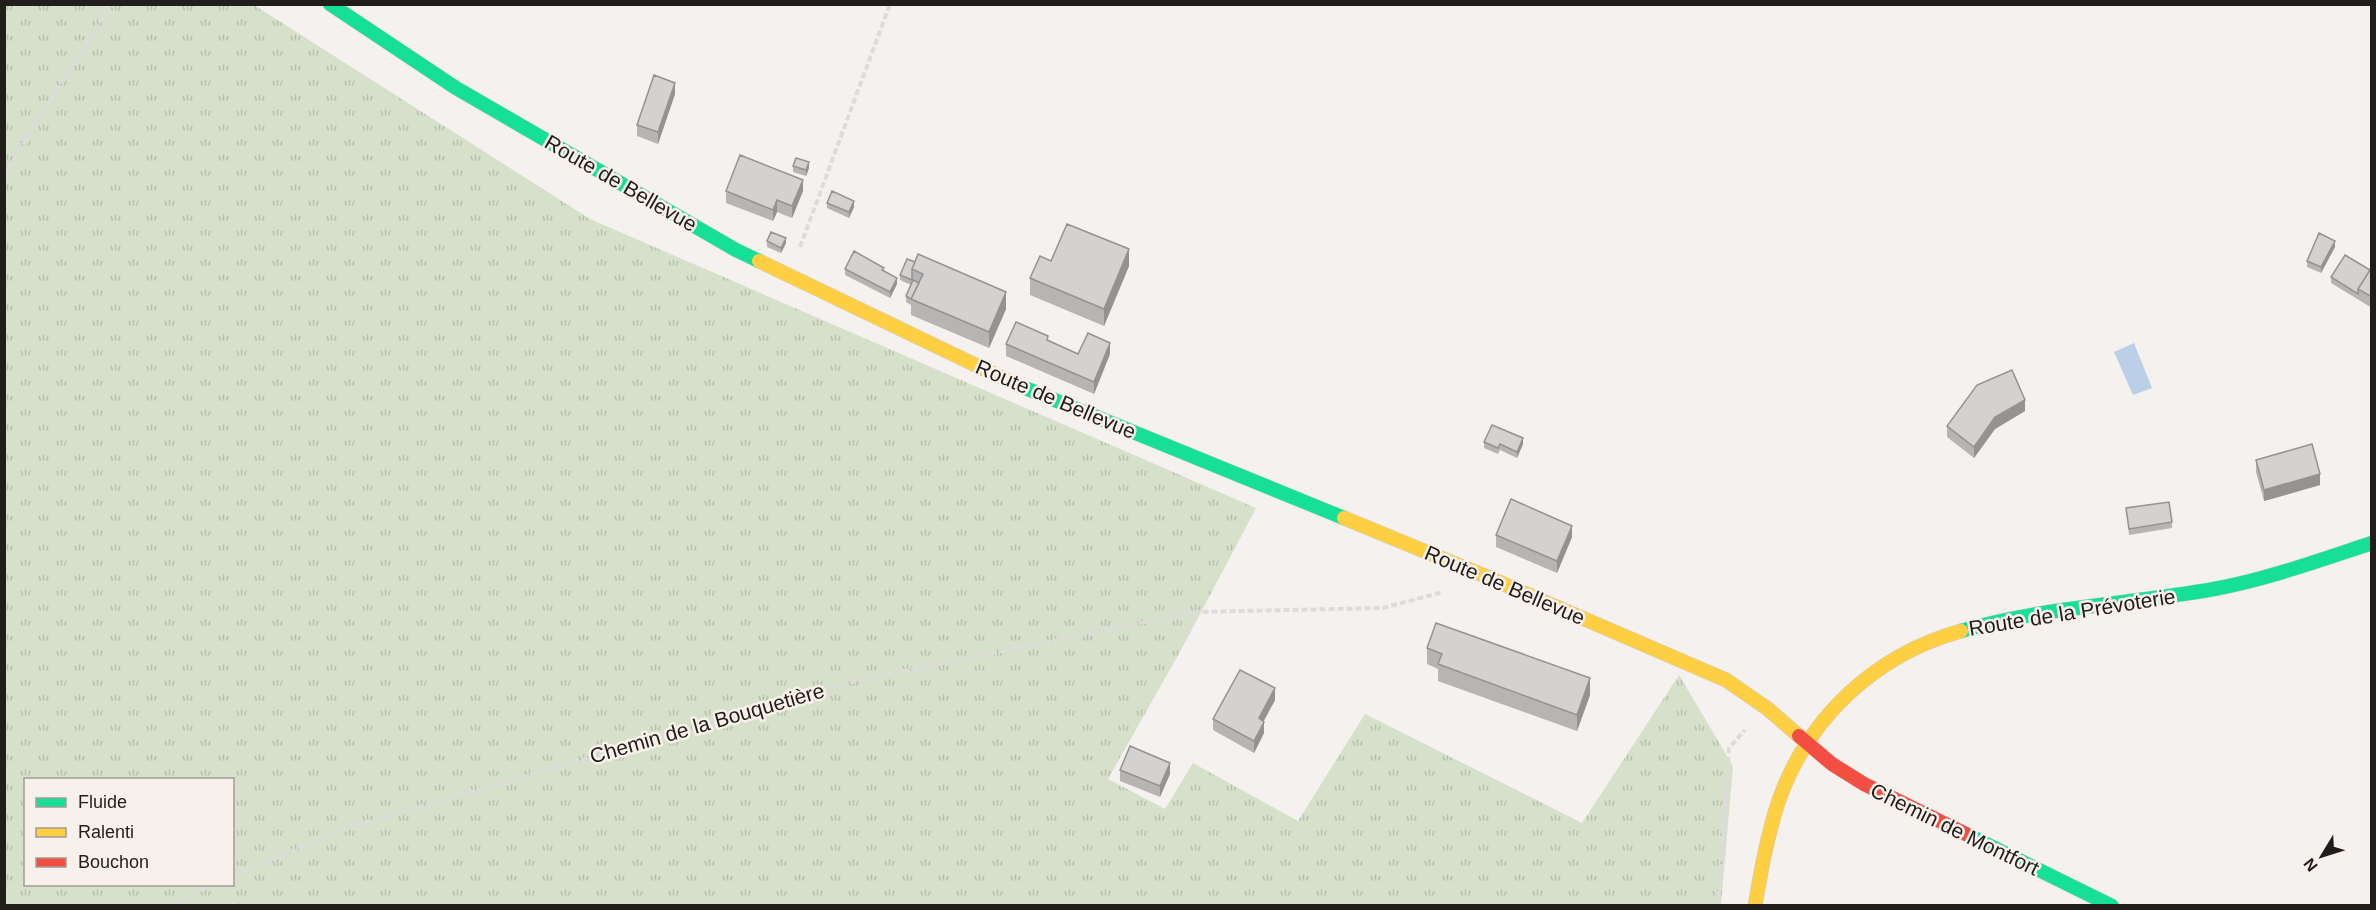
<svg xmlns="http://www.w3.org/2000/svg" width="2376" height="910" font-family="Helvetica,sans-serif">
	<defs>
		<pattern id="grass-tufts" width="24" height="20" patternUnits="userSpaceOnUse" patternTransform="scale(1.5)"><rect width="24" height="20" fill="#d7e0cb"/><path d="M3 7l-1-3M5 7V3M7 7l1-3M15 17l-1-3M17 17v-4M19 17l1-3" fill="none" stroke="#b8c0ae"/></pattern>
	</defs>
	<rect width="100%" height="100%" fill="#f4f1ee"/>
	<path fill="url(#grass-tufts)" fill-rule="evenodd" d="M 5,5 L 254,5 L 590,219 L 1256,508 L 1181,650 L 1108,779 L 1165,809 L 1193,763 L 1298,821 L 1365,714 L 1582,823 L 1679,675 L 1733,766 L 1721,905 L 236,906 L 233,903 L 227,906 L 5,906 ZM 26,780 L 232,780 L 232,884 L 26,884 Z"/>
	<path fill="#bbcfe7" d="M 2134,343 L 2152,388 L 2133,395 L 2114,352 Z"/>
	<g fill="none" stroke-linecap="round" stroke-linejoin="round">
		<defs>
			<path id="fast" d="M 330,4 L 456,88 L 736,250 L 759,261
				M 1013,383 L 1344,518
				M 1961,631 C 2043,607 2130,604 2214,589 C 2268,579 2320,560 2372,543
				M 1966,834 L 2112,906"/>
			<path id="slow" d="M 759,261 L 1013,383
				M 1344,518 L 1492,579 L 1726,680 L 1768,709 L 1799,736
				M 1755,906 C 1761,871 1767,837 1778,803 C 1807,718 1875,655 1961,631"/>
			<path id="jam" d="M 1799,736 L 1832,764 L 1864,784 L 1966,834"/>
		</defs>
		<use href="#fast" stroke="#cfccc9" stroke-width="15"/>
		<use href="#slow" stroke="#cfccc9" stroke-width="15"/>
		<use href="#jam" stroke="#cfccc9" stroke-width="15"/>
		<path stroke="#dddcda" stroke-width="4" stroke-dasharray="6 3" stroke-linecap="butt" d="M 4,175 L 111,4
			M 800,247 L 890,4
			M 232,876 L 350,827 L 850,682 L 1194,612 L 1383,608 L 1443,592
			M 168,906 L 213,884
			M 1718,906 L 1729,748 L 1745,730"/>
		<use href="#fast" stroke="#16e098" stroke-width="14"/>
		<use href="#slow" stroke="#ffcf43" stroke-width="14"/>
		<use href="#jam" stroke="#f24e42" stroke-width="14"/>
	</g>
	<path fill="#b6b5b4" d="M 675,94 L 658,144 L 637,136 L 637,125 Z
		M 793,166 L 809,168 L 806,176 L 793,172 Z
		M 726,191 L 803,191 L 792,218 L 777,212 L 773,221 L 726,203 Z
		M 827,203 L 854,207 L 849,218 L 827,208 Z
		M 767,241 L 786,243 L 781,253 L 767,247 Z
		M 2335,247 L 2321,273 L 2307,267 L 2307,261 Z
		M 907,259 L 1006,309 L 989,348 L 911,315 L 911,305 L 906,302 L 906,296 L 911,285 L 900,280 L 900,275 Z
		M 1051,261 L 1129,266 L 1104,326 L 1030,295 L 1030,278 Z
		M 2372,267 L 2372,308 L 2331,283 L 2331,277 L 2370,270 Z
		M 845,269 L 884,271 L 897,284 L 890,298 L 845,275 Z
		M 1048,340 L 1078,354 L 1110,354 L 1094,394 L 1006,356 L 1006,344 Z
		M 2025,411 L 1995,429 L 1974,458 L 1947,437 L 1947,426 Z
		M 1484,442 L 1523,444 L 1517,458 L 1500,450 L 1498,454 L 1484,448 Z
		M 2256,460 L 2320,485 L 2264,501 L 2256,472 Z
		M 2126,508 L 2172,522 L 2172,528 L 2129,535 Z
		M 1496,535 L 1572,537 L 1557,573 L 1496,547 Z
		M 1427,648 L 1590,695 L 1577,731 L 1438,681 L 1438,669 L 1427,664 Z
		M 1275,700 L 1263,721 L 1264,733 L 1254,753 L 1213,730 L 1213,719 Z
		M 1120,770 L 1170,774 L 1160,797 L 1120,781 Z"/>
	<path fill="#949392" d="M 675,83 L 675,94 L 658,144 L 658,132 Z
		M 809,162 L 809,168 L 806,176 L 806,170 Z
		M 803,180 L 803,191 L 792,218 L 792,206 Z
		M 777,200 L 777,212 L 773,221 L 773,210 Z
		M 854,201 L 854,207 L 849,218 L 849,212 Z
		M 786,238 L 786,243 L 781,253 L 781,248 Z
		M 2335,241 L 2335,247 L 2321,273 L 2321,267 Z
		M 1129,249 L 1129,266 L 1104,326 L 1104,309 Z
		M 897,278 L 897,284 L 890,298 L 890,292 Z
		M 1006,292 L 1006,309 L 989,348 L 989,332 Z
		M 1110,343 L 1110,354 L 1094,394 L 1094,382 Z
		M 2025,400 L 2025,411 L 1995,429 L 1974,458 L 1974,447 L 1995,417 Z
		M 1523,438 L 1523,444 L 1517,458 L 1517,452 Z
		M 2320,474 L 2320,485 L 2264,501 L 2264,490 Z
		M 1572,526 L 1572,537 L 1557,573 L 1557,561 Z
		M 1590,678 L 1590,695 L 1577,731 L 1577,715 Z
		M 1275,688 L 1275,700 L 1259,730 L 1259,718 Z
		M 1264,722 L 1264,733 L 1254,753 L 1254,741 Z
		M 1170,763 L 1170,774 L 1160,797 L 1160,786 Z"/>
	<path fill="#d4d2d1" stroke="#949392" stroke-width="1.5" d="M 654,75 L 675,83 L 658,132 L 637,125 Z
		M 740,155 L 803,180 L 792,206 L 777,200 L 773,210 L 726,191 Z
		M 796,158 L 809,162 L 806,170 L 793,166 Z
		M 832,191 L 854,201 L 849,212 L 827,203 Z
		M 1067,224 L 1129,249 L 1104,309 L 1030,278 L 1040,256 L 1051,261 Z
		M 771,232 L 786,238 L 781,248 L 767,241 Z
		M 2319,233 L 2335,241 L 2321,267 L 2307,261 Z
		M 854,251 L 884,268 L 882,270 L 897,278 L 890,292 L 845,269 Z
		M 918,254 L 1006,292 L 989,332 L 911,299 L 923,274 L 912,269 Z
		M 2345,255 L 2370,270 L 2358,289 L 2358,294 L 2331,277 Z
		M 907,259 L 915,262 L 912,269 L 912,280 L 900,275 Z
		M 2372,267 L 2372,297 L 2358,289 Z
		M 913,280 L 919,283 L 911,299 L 906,296 Z
		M 1016,322 L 1048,336 L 1047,340 L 1078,354 L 1088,333 L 1110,343 L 1094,382 L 1006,344 Z
		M 2012,370 L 2025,400 L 1995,417 L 1974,447 L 1947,426 L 1977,385 Z
		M 1492,425 L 1523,438 L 1517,452 L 1500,444 L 1498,448 L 1484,442 Z
		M 2312,444 L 2320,474 L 2264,490 L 2256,460 Z
		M 1511,499 L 1572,526 L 1557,561 L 1496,535 Z
		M 2169,502 L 2172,522 L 2129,529 L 2126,508 Z
		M 1436,623 L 1590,678 L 1577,715 L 1438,664 L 1442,654 L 1427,648 Z
		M 1240,670 L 1275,688 L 1259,718 L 1264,722 L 1254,741 L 1213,719 Z
		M 1130,746 L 1170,763 L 1160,786 L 1120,770 Z"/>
	<g text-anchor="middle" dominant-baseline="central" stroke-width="5" stroke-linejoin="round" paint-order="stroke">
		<g font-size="21" fill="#201d1b" stroke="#f8f0ea">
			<text transform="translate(621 183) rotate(30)">Route de Bellevue</text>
			<text transform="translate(1056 399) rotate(23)">Route de Bellevue</text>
			<text transform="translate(1505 585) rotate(23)">Route de Bellevue</text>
			<text transform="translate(2072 612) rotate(-9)">Route de la Prévoterie</text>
			<text transform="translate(707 723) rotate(-16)">Chemin de la Bouquetière</text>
			<text transform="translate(1955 829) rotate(26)">Chemin de Montfort</text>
		</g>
	</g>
	<rect width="2376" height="910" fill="none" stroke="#201d1b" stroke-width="12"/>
	<rect x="24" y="778" width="210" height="108" fill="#f8f0ea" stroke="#a29c97" stroke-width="1.5"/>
	<rect x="36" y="798" width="30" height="9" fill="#16e098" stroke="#a29c97" stroke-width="1.5"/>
	<text x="78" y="808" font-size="18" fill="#201d1b">Fluide</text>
	<rect x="36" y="828" width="30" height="9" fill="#ffcf43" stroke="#a29c97" stroke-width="1.5"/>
	<text x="78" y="838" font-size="18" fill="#201d1b">Ralenti</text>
	<rect x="36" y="858" width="30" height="9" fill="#f24e42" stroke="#a29c97" stroke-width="1.5"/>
	<text x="78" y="868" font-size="18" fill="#201d1b">Bouchon</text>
	<g transform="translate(2322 856) rotate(232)" stroke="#f8f0ea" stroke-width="4.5" paint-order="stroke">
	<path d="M0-4.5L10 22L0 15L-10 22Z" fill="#201d1b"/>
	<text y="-9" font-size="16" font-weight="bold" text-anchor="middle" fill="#201d1b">N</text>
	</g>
</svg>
